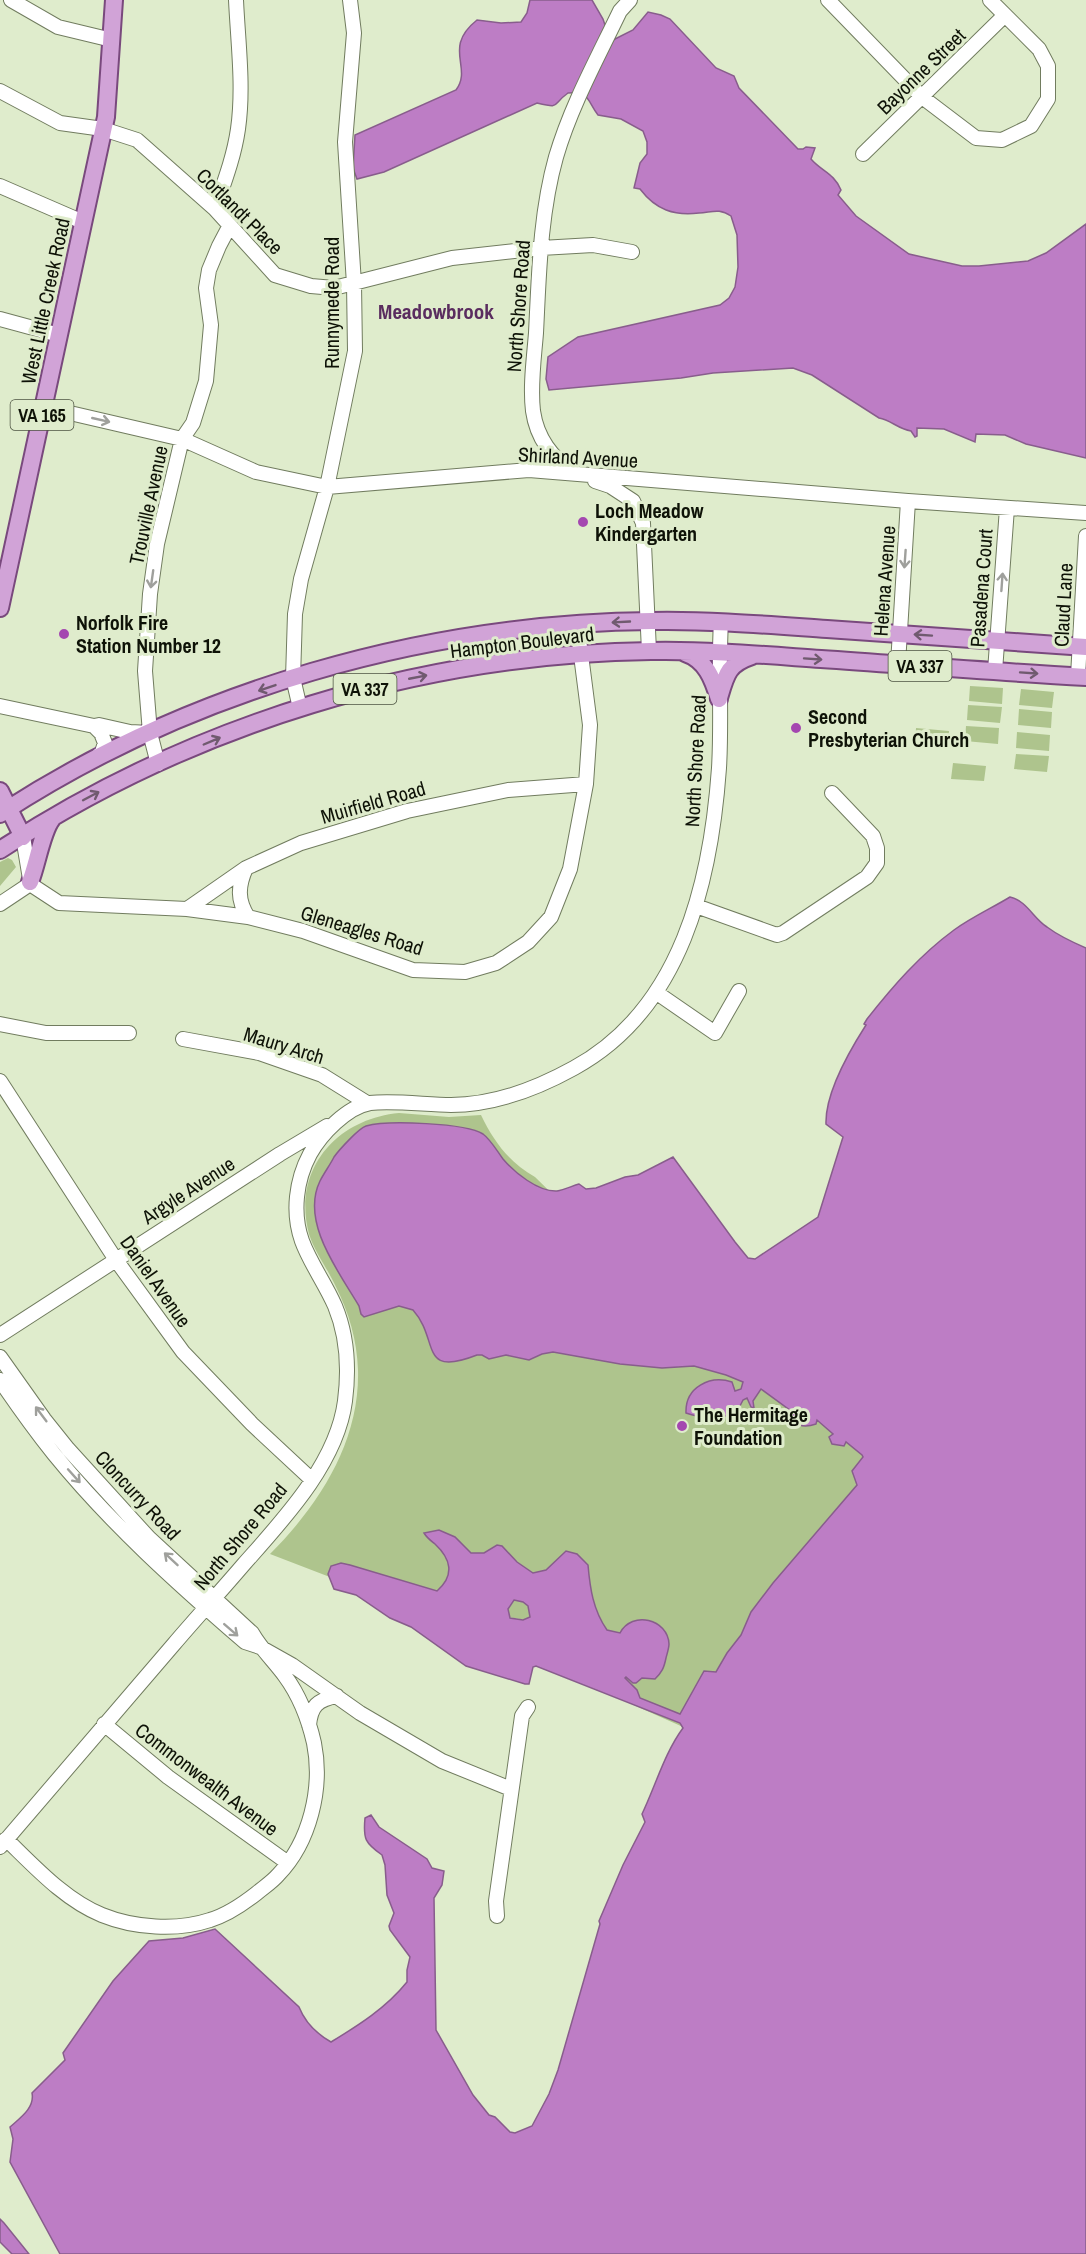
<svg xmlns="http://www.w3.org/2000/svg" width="1086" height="2254" font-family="'Archivo Narrow',sans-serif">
	<rect width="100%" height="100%" fill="#dfeccc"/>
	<path fill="#aec48d" d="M 970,686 L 1003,688 L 1002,704 L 969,701 Z
		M 1021,689 L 1054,692 L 1052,708 L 1019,705 Z
		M 968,705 L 1002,707 L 1000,723 L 967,720 Z
		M 1019,709 L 1052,712 L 1051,728 L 1018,725 Z
		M 966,726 L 999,728 L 998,744 L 965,741 Z
		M 916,728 L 949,731 L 948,747 L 915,744 Z
		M 1017,732 L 1050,735 L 1049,751 L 1016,748 Z
		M 1016,754 L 1049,756 L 1047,772 L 1014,769 Z
		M 953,763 L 986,766 L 984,781 L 951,779 Z
		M 8,858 L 12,860 L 16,867 L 0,886 L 0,862 Z
		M 399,1113 L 449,1117 L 481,1115 C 494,1142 509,1162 535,1177 L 731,1369 L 1086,1492 L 701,1735 L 582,1682 L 538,1622 L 374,1594 L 270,1554 C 319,1505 360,1442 358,1370 C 357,1340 349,1313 336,1287 C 328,1269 315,1253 309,1234 C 292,1170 336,1119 399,1113 Z"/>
	<path fill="#bd7dc5" stroke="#885d8c" stroke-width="1.5" fill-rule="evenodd" d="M 530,0 L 592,0 L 603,19 L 609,37 L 613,40 L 633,30 L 648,12 L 661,15 L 670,19 L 716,68 L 734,76 L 739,88 L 798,149 L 803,149 L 806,147 L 815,148 L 811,159 C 821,171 834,173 841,190 L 838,195 L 856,216 L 909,254 L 962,266 L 979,266 L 1028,261 L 1046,253 L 1086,224 L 1086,458 L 1026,444 L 1005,435 L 976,434 L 975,442 L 944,429 L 917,428 L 917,436 L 915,437 L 911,431 C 898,429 891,420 879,418 L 812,375 L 793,368 L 713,373 L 681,378 L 549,390 L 546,379 L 548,357 L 578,337 L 720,305 L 729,298 L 735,287 L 738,267 L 737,235 L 731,216 C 719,208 713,212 699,213 C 674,216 656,210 640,189 L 634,188 L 640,163 L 647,154 L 647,142 L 643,131 L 621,119 L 598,115 C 587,101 590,91 568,93 C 551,105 562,109 537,103 L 384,172 L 357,179 L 353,168 L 355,135 L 456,90 C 473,67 442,48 477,20 L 501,23 L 521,22 L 527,13 Z
		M 1010,897 C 1027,901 1033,918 1047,927 C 1059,936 1072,942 1086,948 L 1086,2254 L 60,2254 L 10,2162 L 13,2139 L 10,2127 C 20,2118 35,2108 32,2093 L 65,2060 L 63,2053 L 113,1981 L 149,1941 L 183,1938 L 215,1929 L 299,2007 C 305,2022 317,2034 331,2042 C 359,2025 386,2008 407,1982 L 407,1970 L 410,1957 L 390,1930 L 389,1926 L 394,1913 L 387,1895 L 385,1865 L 382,1855 C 365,1843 363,1839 365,1818 L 371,1815 L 379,1827 L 427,1859 L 432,1868 L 444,1871 L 442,1885 L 434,1898 L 436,2030 L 473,2095 L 489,2115 L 495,2117 L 510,2132 L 515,2133 L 532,2126 L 549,2094 L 558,2070 L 600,1924 L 599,1921 L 623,1865 L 645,1822 L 642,1814 C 655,1787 665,1752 683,1728 L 680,1723 L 536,1666 L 533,1667 L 529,1684 L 525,1684 L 466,1666 L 411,1627 L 390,1618 L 356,1595 L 334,1589 L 328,1574 L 331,1566 L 341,1563 L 350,1565 L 437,1591 C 455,1575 451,1559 435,1544 C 430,1540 427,1538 424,1533 L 439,1530 L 455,1537 L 471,1553 L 484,1553 L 497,1545 L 502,1546 L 517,1562 L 533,1573 L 546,1570 L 566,1551 L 577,1554 L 588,1565 C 590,1588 593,1610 607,1630 L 620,1633 C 632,1610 668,1619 669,1644 C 669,1648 667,1654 666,1658 C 664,1668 662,1672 655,1679 L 642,1678 L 636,1683 L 633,1683 L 626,1677 L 625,1678 L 637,1690 L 640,1698 L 680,1714 L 704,1671 L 716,1672 L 727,1653 L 741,1635 L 751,1612 L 773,1583 L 857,1485 L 852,1471 L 863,1457 L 862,1455 L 846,1442 L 844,1446 L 832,1444 L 829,1437 L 833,1434 L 817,1420 L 816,1424 C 802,1429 793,1425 791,1411 L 761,1389 L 753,1401 L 754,1408 L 751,1407 L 747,1398 L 743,1400 C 741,1404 739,1409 735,1412 C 723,1420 699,1418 686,1413 C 685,1387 710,1375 732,1382 L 735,1391 L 741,1389 L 743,1382 L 726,1375 L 694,1366 L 662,1368 L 620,1364 L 553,1352 L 542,1354 L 529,1360 L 506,1355 L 489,1359 L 482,1355 L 477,1355 C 418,1378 440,1340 413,1310 L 399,1306 L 364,1317 L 361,1314 L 359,1306 C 339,1272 300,1222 320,1181 C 324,1173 330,1165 334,1157 C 339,1150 359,1128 366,1126 C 387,1120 466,1123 483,1134 C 491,1140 497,1151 503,1159 C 514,1172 538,1192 557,1191 C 564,1190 572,1186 579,1184 L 586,1189 L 596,1188 L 625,1177 L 638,1175 L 673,1157 L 735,1242 L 748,1258 L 755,1259 L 818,1217 L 843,1137 L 826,1124 C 825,1094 850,1050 866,1025 L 864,1024 L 867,1019 C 893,986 920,955 954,930 C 972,917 992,908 1010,897 ZM 514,1600 L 523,1602 L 528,1606 L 530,1617 L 523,1620 L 510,1618 L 508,1609 Z
		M 0,2219 L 4,2223 L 29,2254 L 12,2254 L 0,2242 Z"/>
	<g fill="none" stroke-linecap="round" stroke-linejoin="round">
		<defs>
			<path id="minor" d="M 11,0 L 58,27 L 112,40
				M 828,0 L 922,97 L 976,138 L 1002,140 L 1031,126 L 1048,99 L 1048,66 L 1039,49 L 990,0
				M 0,91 L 60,123 L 103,129 L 137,140 L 215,209 L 275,275 L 311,286 L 334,288 L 452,258 L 541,248 L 593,245 L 632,252
				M 863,154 L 1005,15
				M 0,186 L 83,222
				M 215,209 C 224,183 234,157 238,129 C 244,87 238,43 236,0
				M 0,319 L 59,335
				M 44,407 L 182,439 L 256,472 L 327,487 L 529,470 L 908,501 L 1086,513
				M 574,474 C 552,457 537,439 533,411 C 530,386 534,358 536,333 C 539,274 540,214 556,157 C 571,106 597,59 620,11 L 630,0
				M 595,481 L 610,486 L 633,501 L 643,523 L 649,651
				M 898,664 L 908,501
				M 995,671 L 1007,508
				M 1078,676 L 1086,536
				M 0,706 L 94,726 L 99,725 L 130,732 L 150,733
				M 300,708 L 293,678 L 295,614 L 301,579 L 327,487 L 355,351 L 354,284 L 345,142 L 354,33 L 350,0
				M 94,726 L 101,733 L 105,743 L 102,752 L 95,759
				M 158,764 L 150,733 L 145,671 L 150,594 L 157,544 L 182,439 L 193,423 L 206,381 L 211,325 L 206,288 L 209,270 L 219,246 L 229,227
				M 23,837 L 30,879
				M 246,868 C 238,886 237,900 248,917
				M 30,884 L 59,903 L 187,909 L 248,917 L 303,931 L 413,970 L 465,972 L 496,963 L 528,942 L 551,917 L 570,869 L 586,784 L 590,725 L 577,624
				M 0,904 L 30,884
				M 696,906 L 777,935 L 783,933 L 867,877 L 877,863 L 877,848 L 873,836 L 832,793
				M 187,909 L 246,868 L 301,843 L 407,811 L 508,790 L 586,784
				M 657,993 L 715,1033 L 739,991
				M 0,1024 L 46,1033 L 129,1033
				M 183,1039 L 259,1053 L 322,1075 L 367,1103
				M 0,1081 L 116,1260 L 183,1352 L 252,1424 L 311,1479
				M 0,1335 L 280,1154 L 327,1126
				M 0,1357 L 44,1419 L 68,1449 L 149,1538 L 252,1633 C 261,1649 274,1661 285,1676 C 299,1695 309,1721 314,1743 C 323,1788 310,1842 278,1875 C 272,1882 264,1887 257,1893 C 243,1904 227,1915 210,1920 C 177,1931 134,1928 102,1915 C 65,1900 35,1867 6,1839
				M 0,1380 C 17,1405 35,1430 54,1454 C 110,1523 178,1584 245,1642 L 260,1647 L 292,1665 L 360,1713 L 442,1761 L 511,1789
				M 104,1724 L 168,1777 L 288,1863
				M 309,1725 C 311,1706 317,1700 337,1696
				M 0,1847 C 58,1779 116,1711 174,1644 C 197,1617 221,1591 244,1564 C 283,1520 337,1463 345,1401 C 349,1370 347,1335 335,1306 C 325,1283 310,1263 302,1241 C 292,1213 296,1180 310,1154 C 321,1134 347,1107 370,1103 C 393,1100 428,1105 451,1105 C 495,1105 536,1089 574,1068 C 682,1009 711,881 719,768 C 722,719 718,670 721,622
				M 497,1916 L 496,1901 L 522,1716 L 528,1707"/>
			<path id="major" d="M 0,608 L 106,117 L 114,0
				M 685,653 C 706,660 713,679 719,699
				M 719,698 C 726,674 728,664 752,656
				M 0,791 L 23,837
				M 0,814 C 190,690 425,623 652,621 C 711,620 769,625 827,629 C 913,635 1000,641 1086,647
				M 0,850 C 192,724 422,654 651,651 C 708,650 764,655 821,659 C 909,665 998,672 1086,677
				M 30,882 C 37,865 42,831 52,819"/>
		</defs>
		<use href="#minor" stroke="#717c5f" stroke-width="16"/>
		<use href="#major" stroke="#79497d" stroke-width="20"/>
		<use href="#minor" stroke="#fff" stroke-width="14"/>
		<use href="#major" stroke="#d1a3d7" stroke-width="16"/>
	</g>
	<defs><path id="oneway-shaft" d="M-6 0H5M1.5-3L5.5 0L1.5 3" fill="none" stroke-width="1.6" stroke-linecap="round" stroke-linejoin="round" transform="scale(1.5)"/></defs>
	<g stroke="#9fa09c">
		<use href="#oneway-shaft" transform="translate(101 420) rotate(13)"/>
		<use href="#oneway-shaft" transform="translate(905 559) rotate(94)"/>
		<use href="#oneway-shaft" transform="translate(152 579) rotate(98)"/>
		<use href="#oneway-shaft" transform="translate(1002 582) rotate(-86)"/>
		<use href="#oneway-shaft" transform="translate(41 1414) rotate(-127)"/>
		<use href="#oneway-shaft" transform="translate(74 1476) rotate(48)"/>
		<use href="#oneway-shaft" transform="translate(171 1559) rotate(-137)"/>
		<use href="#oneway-shaft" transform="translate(231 1630) rotate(41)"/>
	</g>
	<g stroke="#705a6f">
		<use href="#oneway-shaft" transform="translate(621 622) rotate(177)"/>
		<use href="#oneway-shaft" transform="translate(923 635) rotate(-176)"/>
		<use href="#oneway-shaft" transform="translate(813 659) rotate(4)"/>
		<use href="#oneway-shaft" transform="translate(1029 673) rotate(4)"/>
		<use href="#oneway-shaft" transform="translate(418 677) rotate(-11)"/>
		<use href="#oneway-shaft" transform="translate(267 688) rotate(161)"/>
		<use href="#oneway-shaft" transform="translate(212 741) rotate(-23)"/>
		<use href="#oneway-shaft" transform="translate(91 796) rotate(-28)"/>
	</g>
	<g fill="#a447b0" stroke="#dfeccc" stroke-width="2">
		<circle cx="583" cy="522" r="6"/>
		<circle cx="64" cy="634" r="6"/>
		<circle cx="796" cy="728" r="6"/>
		<circle cx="682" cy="1426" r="6"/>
	</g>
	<g text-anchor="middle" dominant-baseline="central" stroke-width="6" stroke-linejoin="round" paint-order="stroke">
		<g fill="#dfeccc" stroke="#4d5342" stroke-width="1.5">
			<rect x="10.5" y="400" width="63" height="30" rx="4.5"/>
			<rect x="888.5" y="651" width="63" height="30" rx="4.5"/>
			<rect x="333.5" y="674" width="63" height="30" rx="4.5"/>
		</g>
		<g font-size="18" font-weight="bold" fill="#0e1207">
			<text x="42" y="415">VA 165</text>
			<text x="920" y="666">VA 337</text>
			<text x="365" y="689">VA 337</text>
		</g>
		<g font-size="20" fill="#0e1207" stroke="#dfeccc">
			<text transform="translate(921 71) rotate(-44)">Bayonne Street</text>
			<text transform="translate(240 211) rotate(45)">Cortlandt Place</text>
			<text transform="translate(45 301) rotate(-78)">West Little Creek Road</text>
			<text transform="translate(331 303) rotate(-90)">Runnymede Road</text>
			<text transform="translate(518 306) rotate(-86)">North Shore Road</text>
			<text transform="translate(578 457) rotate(3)">Shirland Avenue</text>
			<text transform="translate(148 505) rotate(-78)">Trouville Avenue</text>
			<text transform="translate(884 581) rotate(-86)">Helena Avenue</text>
			<text transform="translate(981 588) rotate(-86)">Pasadena Court</text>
			<text transform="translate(1063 605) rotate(-87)">Claud Lane</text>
			<text transform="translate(522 642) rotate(-7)">Hampton Boulevard</text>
			<text transform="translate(695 761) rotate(-87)">North Shore Road</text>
			<text transform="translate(373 802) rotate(-16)">Muirfield Road</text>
			<text transform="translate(362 930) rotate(17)">Gleneagles Road</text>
			<text transform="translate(284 1045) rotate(17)">Maury Arch</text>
			<text transform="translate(188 1190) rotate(-33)">Argyle Avenue</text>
			<text transform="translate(156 1281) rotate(55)">Daniel Avenue</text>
			<text transform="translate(138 1495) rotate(47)">Cloncurry Road</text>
			<text transform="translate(240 1536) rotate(-50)">North Shore Road</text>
			<text transform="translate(207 1779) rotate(37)">Commonwealth Avenue</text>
		</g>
		<g font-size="20" font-weight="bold" fill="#0e1207" stroke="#dfeccc" text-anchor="start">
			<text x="595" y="510">Loch Meadow<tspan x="595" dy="23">Kindergarten</tspan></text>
			<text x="76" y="622">Norfolk Fire<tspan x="76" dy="23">Station Number 12</tspan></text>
			<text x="808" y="716">Second<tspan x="808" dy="23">Presbyterian Church</tspan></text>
			<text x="694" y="1414">The Hermitage<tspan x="694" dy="23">Foundation</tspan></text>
		</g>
		<g font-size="21" font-weight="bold" fill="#5a2c5f" stroke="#dfeccc">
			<text x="436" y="311">Meadowbrook</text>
		</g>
	</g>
</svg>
